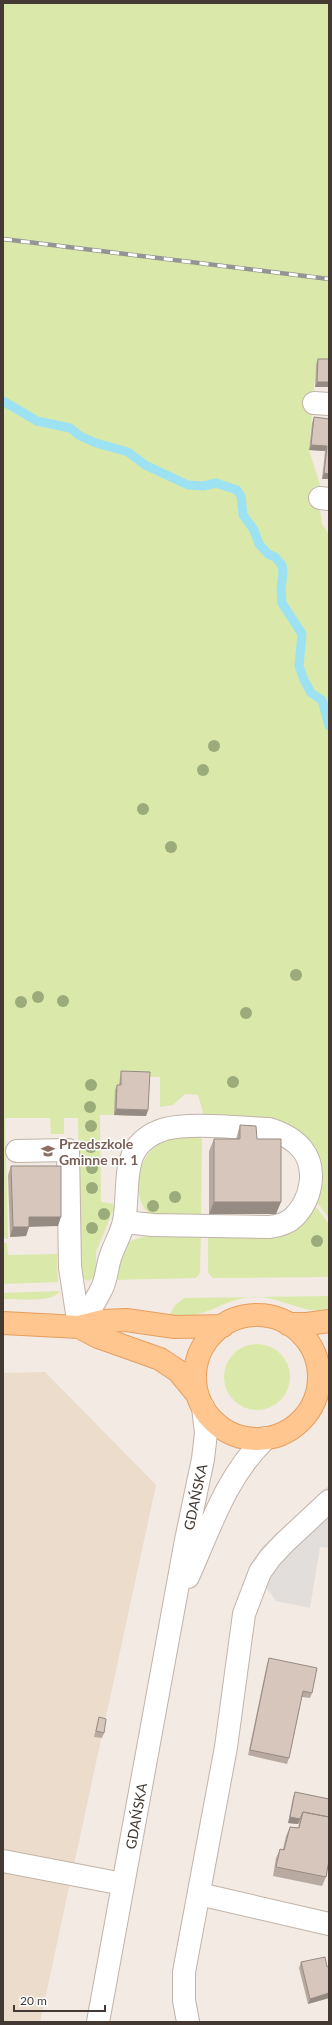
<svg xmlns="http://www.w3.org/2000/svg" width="332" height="2025" font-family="Lato,sans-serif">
	<rect width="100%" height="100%" fill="#f2eae3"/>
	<path fill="#ecdccc" d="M 45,1372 L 156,1485 L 40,2022 L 3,2022 L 3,1373 Z"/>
	<path fill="#dae9aa" d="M 3,3 L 329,3 L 329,363 L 316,364 L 309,450 L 321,488 L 320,509 L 322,524 L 329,535 L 329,1218 L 315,1200 L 310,1148 L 206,1123 L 198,1095 L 185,1094 L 173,1105 L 160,1107 L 160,1077 L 120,1077 L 119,1090 L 114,1115 L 100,1115 L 101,1202 L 113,1204 L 114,1208 L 96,1252 L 96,1277 L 88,1281 L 81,1277 L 78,1118 L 64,1118 L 64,1134 L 51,1134 L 50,1118 L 5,1118 L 8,1239 L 3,1238 Z
		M 179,1135 L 202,1136 L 201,1218 L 149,1214 C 134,1199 135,1169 150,1152 C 157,1143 169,1139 179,1135 Z
		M 313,1203 L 329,1224 L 329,1277 L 213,1278 L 208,1273 L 208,1234 L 271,1234 Z
		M 201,1233 L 200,1273 L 196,1278 L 114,1280 L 123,1245 C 147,1231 174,1234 201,1233 Z
		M 3,1243 L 7,1243 L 8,1255 L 57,1254 L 58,1282 L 3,1284 Z
		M 60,1291 C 53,1303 17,1299 3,1299 L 3,1293 Z
		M 329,1296 L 329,1310 C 302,1315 279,1295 252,1297 C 220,1299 205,1322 170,1314 L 175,1305 L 184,1298 Z
		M224 1377a33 33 0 1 1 66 0a33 33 0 1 1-66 0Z"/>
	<path fill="#e2dedc" d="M 329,1485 L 329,1548 L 320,1547 L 310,1608 L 276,1601 L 250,1564 L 263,1546 Z"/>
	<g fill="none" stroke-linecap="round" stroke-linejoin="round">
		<path stroke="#9ce2f2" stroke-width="9" d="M 3,401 L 37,421 L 70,428 L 80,436 L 96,443 L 128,452 L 145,465 L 188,485 L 203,486 L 216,483 L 237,490 L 241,496 L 243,515 L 254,530 L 259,544 L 268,554 L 275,557 L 282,565 L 283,573 L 281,589 L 282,603 L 302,634 L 299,666 L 304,680 L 311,693 L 322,700 L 329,726"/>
		<defs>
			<path id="minor" d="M 314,403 L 329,404
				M 320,498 L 329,499
				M 17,1151 L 68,1150 L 70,1267 L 79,1327
				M 79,1327 C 87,1314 96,1301 102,1288 C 107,1278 107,1265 111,1255 C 115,1244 122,1232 124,1221 C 131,1184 117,1144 165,1129 C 190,1122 241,1128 269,1129 C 282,1133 293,1138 302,1149 C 318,1169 311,1200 294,1217 C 287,1224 278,1226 269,1227 L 153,1225 L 124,1222
				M 188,1577 C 210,1528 226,1476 266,1438
				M 3,1861 L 123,1884
				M 199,1894 L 329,1924
				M 98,2022 L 186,1540 L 203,1459 L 206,1433 L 203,1407
				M 188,2022 L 184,2000 L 184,1972 L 226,1747 L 244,1614 L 260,1572 L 270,1558 L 284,1543 L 329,1501"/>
			<path id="major" d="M195 1377a62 62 0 1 1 124 0a62 62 0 1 1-124 0Z
				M 3,1323 L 79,1327 L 103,1321 L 126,1320 L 175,1327 L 223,1326
				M 288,1324 L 307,1324 L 329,1321
				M 79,1327 L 98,1337 L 160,1359 L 178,1371 L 197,1394"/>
		</defs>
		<use href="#minor" stroke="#c1b3a8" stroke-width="24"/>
		<use href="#major" stroke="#e79e5c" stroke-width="24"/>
		<use href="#minor" stroke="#fff" stroke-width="22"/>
		<use href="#major" stroke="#ffc68f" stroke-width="22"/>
		<defs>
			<path id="rail" d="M 3,239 L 329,279"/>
		</defs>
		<use href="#rail" stroke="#949494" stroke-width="4.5"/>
		<use href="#rail" stroke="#fff" stroke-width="3" stroke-dasharray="9" stroke-linecap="butt"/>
	</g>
	<g fill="#9cab7a">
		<circle cx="214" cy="746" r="6"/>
		<circle cx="203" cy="770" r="6"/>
		<circle cx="143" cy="809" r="6"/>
		<circle cx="171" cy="847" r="6"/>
		<circle cx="296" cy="975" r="6"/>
		<circle cx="38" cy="997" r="6"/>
		<circle cx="63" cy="1001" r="6"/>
		<circle cx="21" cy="1002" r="6"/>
		<circle cx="246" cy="1013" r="6"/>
		<circle cx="233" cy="1082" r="6"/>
		<circle cx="91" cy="1085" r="6"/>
		<circle cx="90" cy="1107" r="6"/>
		<circle cx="91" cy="1126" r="6"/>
		<circle cx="91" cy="1147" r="6"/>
		<circle cx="92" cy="1168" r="6"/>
		<circle cx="92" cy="1188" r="6"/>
		<circle cx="175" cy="1197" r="6"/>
		<circle cx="153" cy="1206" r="6"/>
		<circle cx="104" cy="1214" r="6"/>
		<circle cx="92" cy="1228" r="6"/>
		<circle cx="317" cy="1241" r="6"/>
	</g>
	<path fill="#b9aaa1" d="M 318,359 L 329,359 L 329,387 L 315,387 L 316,364 Z
		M 314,417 L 329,419 L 329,479 L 322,479 L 325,451 L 309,450 L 312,423 Z
		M 121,1071 L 148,1110 L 146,1116 L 114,1115 L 115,1090 L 117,1085 L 119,1085 L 120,1077 Z
		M 240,1125 L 257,1139 L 276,1214 L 209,1214 L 209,1151 L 214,1139 L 236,1139 Z
		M 11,1166 L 58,1226 L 29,1226 L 26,1236 L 10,1237 L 8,1175 Z
		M 269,1658 L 312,1693 L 310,1698 L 302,1697 L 289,1758 L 287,1764 L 248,1755 L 267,1664 Z
		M 99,1717 L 104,1733 L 102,1738 L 94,1737 Z
		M 295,1792 L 329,1799 L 329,1870 L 327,1870 L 326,1877 L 322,1886 L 273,1876 L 276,1858 L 280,1849 L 283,1849 L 286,1836 L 290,1827 L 298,1828 L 299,1823 L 298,1824 L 288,1823 L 293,1797 Z
		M 301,1962 L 327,1967 L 329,1966 L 329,1998 L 308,2004 L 299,1968 Z"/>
	<path fill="#968b83" d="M 317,382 L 329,382 L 329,387 L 315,387 Z
		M 311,445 L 327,446 L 325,451 L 309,450 Z
		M 324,473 L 329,474 L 329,479 L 322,479 Z
		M 116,1109 L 148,1110 L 146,1116 L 114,1115 Z
		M 214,1202 L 281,1202 L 276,1214 L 209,1214 Z
		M 29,1217 L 61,1217 L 58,1226 L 26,1227 Z
		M 13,1227 L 29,1227 L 26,1236 L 10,1237 Z
		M 290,1817 L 300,1819 L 298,1824 L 288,1823 Z
		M 329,1993 L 329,1998 L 308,2004 L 310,1999 Z"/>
	<path fill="#d7c6bb" stroke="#968b83" d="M 318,359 L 329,359 L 329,382 L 317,382 Z
		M 314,417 L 329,419 L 329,474 L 324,473 L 327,446 L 311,445 Z
		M 121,1071 L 150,1072 L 148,1110 L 116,1109 L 117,1085 L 121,1085 Z
		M 240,1125 L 256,1126 L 257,1139 L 281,1139 L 281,1202 L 214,1202 L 214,1139 L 240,1139 Z
		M 11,1166 L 61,1166 L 61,1217 L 29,1217 L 29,1227 L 13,1227 Z
		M 269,1658 L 317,1668 L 312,1693 L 303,1691 L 289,1758 L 250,1750 Z
		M 99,1717 L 106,1719 L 104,1733 L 96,1731 Z
		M 295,1792 L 329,1799 L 329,1817 L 303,1812 L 300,1819 L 290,1817 Z
		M 303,1812 L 329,1817 L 329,1860 L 326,1877 L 276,1867 L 280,1849 L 284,1850 L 290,1827 L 299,1828 Z
		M 325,1957 L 327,1967 L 329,1966 L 329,1993 L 310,1999 L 301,1962 Z"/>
	<defs>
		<symbol id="school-bare" viewBox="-9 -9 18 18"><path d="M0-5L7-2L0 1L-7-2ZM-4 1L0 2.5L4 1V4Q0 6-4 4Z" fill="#8d6e63" stroke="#fff" stroke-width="2.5" paint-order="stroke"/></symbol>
	</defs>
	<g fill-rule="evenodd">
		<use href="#school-bare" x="38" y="1141" width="20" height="20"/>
	</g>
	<g text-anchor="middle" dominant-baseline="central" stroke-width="3" stroke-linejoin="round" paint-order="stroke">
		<g font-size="14" font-weight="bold" fill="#785e54" stroke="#fff" text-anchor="start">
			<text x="59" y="1143">Przedszkole<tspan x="59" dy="16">Gminne nr. 1</tspan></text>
		</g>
		<g font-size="14" fill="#443a33" stroke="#fff">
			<text transform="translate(195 1497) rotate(-78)">GDAŃSKA</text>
			<text transform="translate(136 1816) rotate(-80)">GDAŃSKA</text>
		</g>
	</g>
	<rect width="332" height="2025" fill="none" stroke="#443a33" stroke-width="8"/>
	<path d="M14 2005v6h91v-6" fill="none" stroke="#443a33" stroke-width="2"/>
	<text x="20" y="2005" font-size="12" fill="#443a33" stroke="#ffffff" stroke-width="3" paint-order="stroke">20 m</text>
</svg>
